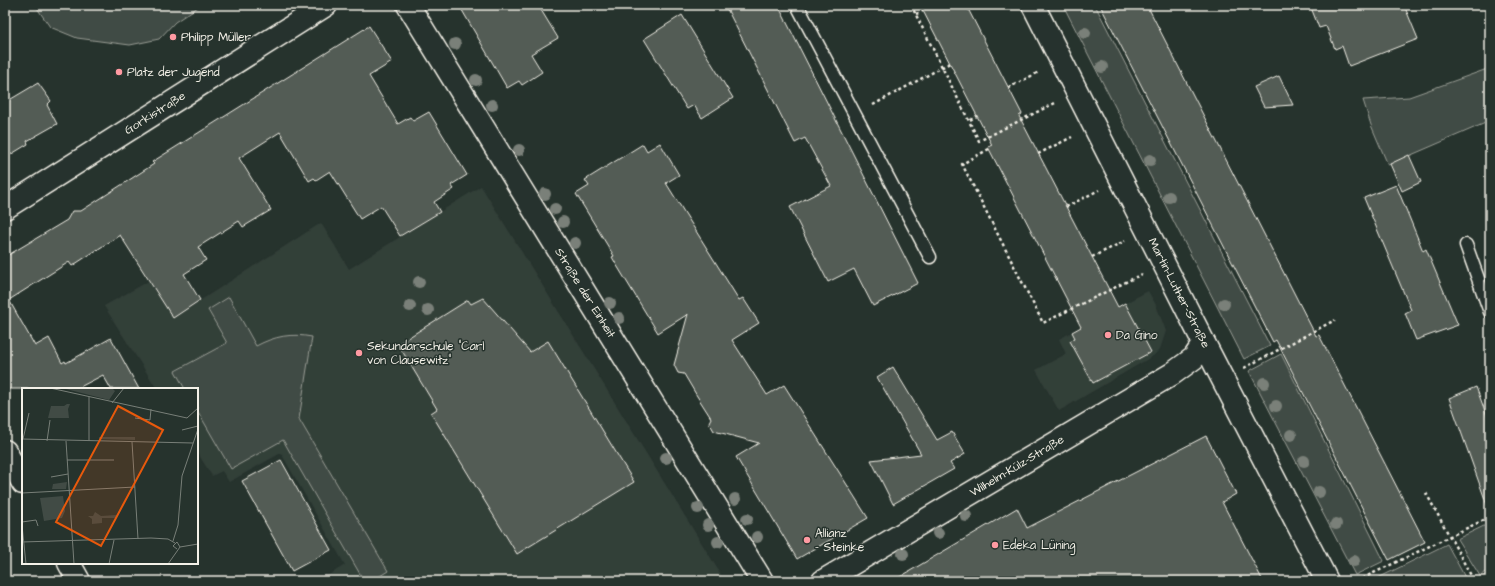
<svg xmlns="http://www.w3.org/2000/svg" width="1495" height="586" font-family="'Architects Daughter',sans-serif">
	<rect width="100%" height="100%" fill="#26332d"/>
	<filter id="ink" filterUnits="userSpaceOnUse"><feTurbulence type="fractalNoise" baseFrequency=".025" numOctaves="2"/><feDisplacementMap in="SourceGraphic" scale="8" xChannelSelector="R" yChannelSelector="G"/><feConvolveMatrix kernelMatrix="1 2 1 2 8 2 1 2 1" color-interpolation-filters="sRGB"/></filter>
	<g filter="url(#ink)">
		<path fill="#333f39" d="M 481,186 L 725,581 L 319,581 L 345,565 L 281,453 L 229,482 L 222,471 L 212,476 L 197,452 L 197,389 L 157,389 L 104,306 L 149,281 L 173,318 L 321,223 L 349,269 Z
			M 1148,291 L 1156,305 L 1166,331 L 1160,349 L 1153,356 L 1059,411 L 1036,370 L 1066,354 L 1059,339 Z"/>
		<path fill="#414b45" stroke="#9a9e96" d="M 35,5 L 201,5 L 175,22 L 159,39 L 130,45 L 77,38 L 50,27 Z
			M 1063,5 L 1095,5 L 1270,346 L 1244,359 Z
			M 1490,68 L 1490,121 L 1388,165 L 1371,125 L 1363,100 L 1409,97 Z
			M 229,297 L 256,346 C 275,336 291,333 312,337 L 299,419 L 388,571 L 372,581 L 364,581 L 283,440 L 231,469 L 197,410 L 197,389 L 185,389 L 175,371 L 227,343 L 208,310 Z
			M 1281,354 L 1384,561 L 1355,575 L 1249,371 Z
			M 1490,523 L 1490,568 L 1480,576 L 1457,539 Z
			M 1447,544 L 1467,581 L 1372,581 Z"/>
		<path fill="#525c55" stroke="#f4f1e8" d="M 459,5 L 538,5 L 558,38 L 531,54 L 542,72 L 522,85 L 519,81 L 507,88 Z
			M 725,5 L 778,5 L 918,283 L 873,306 L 854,269 L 828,282 L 790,207 L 831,186 L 805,138 L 795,143 Z
			M 920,5 L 966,5 L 1022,114 L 1019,116 L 1118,307 L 1125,303 L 1151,352 L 1093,383 L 1070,341 L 1075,338 L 1072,332 L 1081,327 L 988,147 L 992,145 Z
			M 1100,5 L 1147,5 L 1316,336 L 1319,335 L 1425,542 L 1389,560 L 1276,340 L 1273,342 Z
			M 1310,5 L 1404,5 L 1418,39 L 1349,66 L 1342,46 L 1335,49 L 1326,26 L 1319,28 Z
			M 682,15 L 733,98 L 702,118 L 694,105 L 687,109 L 644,39 Z
			M 369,26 L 392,62 L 369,76 L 398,124 L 410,117 L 413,121 L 429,112 L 467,175 L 451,185 L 454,189 L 434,202 L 440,212 L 400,236 L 381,206 L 360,219 L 330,171 L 316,180 L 314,178 L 309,181 L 280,132 L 239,158 L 271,210 L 243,227 L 239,221 L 198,247 L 206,260 L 184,274 L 200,300 L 173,318 L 120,235 L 72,266 L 69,262 L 9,300 L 35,346 L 49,338 L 62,363 L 65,361 L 66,363 L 111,338 L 139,389 L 111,389 L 103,375 L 76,389 L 5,389 L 5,257 L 67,220 L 72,211 L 81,211 L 154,164 L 152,162 Z
			M 1279,76 L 1293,105 L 1264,107 L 1254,87 Z
			M 38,83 L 51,101 L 47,105 L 57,124 L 27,141 L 28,144 L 5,158 L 5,100 L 6,102 Z
			M 660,143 L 679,175 L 666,183 L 739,300 L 743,298 L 759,323 L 732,340 L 767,395 L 784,385 L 868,518 L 797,559 L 736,457 L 759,443 L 714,431 L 709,422 L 711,418 L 697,396 L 684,374 L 678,373 L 674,365 L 688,314 L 658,333 L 616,264 L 612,257 L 614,256 L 576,194 L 589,186 L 585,180 L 643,144 L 647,151 Z
			M 1409,155 L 1421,182 L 1402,191 L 1390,164 Z
			M 1396,185 L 1423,251 L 1426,249 L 1458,325 L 1416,340 L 1405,313 L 1411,310 L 1364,198 Z
			M 483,298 L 530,352 L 548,341 L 634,482 L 517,554 L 431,413 L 437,409 L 398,344 L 468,300 L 471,304 Z
			M 893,367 L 937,440 L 952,432 L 965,454 L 950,463 L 954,469 L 893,504 L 871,460 L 921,454 L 877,377 Z
			M 1476,387 L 1490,424 L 1490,505 L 1487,505 L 1449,398 Z
			M 1206,436 L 1236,494 L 1222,502 L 1263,581 L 893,581 L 1017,508 L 1027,528 Z
			M 281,460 L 331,550 L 292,571 L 242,481 Z"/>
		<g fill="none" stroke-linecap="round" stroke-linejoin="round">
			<defs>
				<path id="service" d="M 797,5 L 930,257
					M 1466,245 L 1490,312"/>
				<path id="minor" d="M 408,5 L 762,581
					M 1033,5 L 1204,343 L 1327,581
					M 5,208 L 326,5
					M 823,581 L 1172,374 L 1194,358 L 1204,343"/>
				<path id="tertiary" d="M 5,451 L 23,483
					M 69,563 L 79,581"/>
			</defs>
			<use href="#service" stroke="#f4f1e8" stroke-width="15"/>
			<use href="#minor" stroke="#f4f1e8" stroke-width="25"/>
			<use href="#tertiary" stroke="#f4f1e8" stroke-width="25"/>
			<path stroke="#f4f1e8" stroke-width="2.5" stroke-dasharray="3 3" stroke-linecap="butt" d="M 911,5 L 979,141 L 1055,103
				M 916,14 L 923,11
				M 1008,88 L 1039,72
				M 873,105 L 950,63
				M 970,120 L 977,116
				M 989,149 L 962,164 L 1043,323 L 1142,274
				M 1038,154 L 1072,137
				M 1066,207 L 1099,190
				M 1092,257 L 1125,241
				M 1244,368 L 1335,320
				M 1426,493 L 1474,581
				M 1357,581 L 1490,517"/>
			<use href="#service" stroke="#26332d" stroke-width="12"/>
			<use href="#minor" stroke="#26332d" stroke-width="22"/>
			<use href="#tertiary" stroke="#26332d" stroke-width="22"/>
		</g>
		<g fill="#7a8079">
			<circle cx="1085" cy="33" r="6"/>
			<circle cx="455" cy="44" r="6"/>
			<circle cx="1102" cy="67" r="6"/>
			<circle cx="476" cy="80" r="6"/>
			<circle cx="492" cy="105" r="6"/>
			<circle cx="519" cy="150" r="6"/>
			<circle cx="1150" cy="160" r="6"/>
			<circle cx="545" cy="194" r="6"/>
			<circle cx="1169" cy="197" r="6"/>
			<circle cx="555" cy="209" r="6"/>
			<circle cx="563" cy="222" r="6"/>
			<circle cx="575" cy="243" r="6"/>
			<circle cx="419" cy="282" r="6"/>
			<circle cx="610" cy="303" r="6"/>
			<circle cx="1224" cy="304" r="6"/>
			<circle cx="410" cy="306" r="6"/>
			<circle cx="428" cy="310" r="6"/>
			<circle cx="619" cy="318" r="6"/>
			<circle cx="1264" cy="383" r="6"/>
			<circle cx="1276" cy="406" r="6"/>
			<circle cx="1291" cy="435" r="6"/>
			<circle cx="666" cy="458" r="6"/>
			<circle cx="1304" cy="461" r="6"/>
			<circle cx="1319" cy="492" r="6"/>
			<circle cx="735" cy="499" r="6"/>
			<circle cx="698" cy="508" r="6"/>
			<circle cx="966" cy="516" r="6"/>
			<circle cx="747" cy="519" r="6"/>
			<circle cx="1336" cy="524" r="6"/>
			<circle cx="708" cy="525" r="6"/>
			<circle cx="938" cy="533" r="6"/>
			<circle cx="757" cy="537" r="6"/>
			<circle cx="718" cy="542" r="6"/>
			<circle cx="903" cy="554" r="6"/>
			<circle cx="1354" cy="561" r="6"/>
		</g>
	</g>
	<g fill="#ff9aa2" stroke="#26332d" stroke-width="1.5">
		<circle cx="173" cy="37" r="4"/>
		<circle cx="119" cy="72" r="4"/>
		<circle cx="1108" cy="335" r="4"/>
		<circle cx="359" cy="353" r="4"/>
		<circle cx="807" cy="540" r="4"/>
		<circle cx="995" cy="545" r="4"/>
	</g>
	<g text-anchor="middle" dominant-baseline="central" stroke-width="3" stroke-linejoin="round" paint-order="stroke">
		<g font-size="12" fill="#f4f1e8" stroke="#26332d" text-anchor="start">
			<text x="181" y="37">Philipp Müller</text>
			<text x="127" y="72">Platz der Jugend</text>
			<text x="1116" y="335">Da Gino</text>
			<text x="367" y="346">Sekundarschule “Carl<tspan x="367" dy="14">von Clausewitz”</tspan></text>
			<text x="815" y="533">Allianz<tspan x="815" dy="14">- Steinke</tspan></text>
			<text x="1003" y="545">Edeka Lüning</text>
		</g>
		<g font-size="12" fill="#f4f1e8" stroke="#26332d">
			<text transform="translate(155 113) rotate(-32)">Gorkistraße</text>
			<text transform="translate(585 293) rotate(58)">Straße der Einheit</text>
			<text transform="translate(1179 293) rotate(63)">Martin-Luther-Straße</text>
			<text transform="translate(1017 466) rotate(-31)">Wilhelm-Külz-Straße</text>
		</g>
	</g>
	<g transform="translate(22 388)">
		<rect width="176" height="176" fill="#26332d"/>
		<path d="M 40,0 L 90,0 L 93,3 L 87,12 ZM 45,16 L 48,16 L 46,21 L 47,30 L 26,30 L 29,18 L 42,18 ZM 77,49 L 113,49 L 113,52 L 77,51 ZM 45,94 L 44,101 L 30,101 L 31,96 ZM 41,108 L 43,123 L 40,130 L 22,133 L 18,110 ZM 73,124 L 79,128 L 94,127 L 94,130 L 80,130 L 80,135 L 70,136 L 70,131 L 66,128 L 71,128 Z" fill="#414b45"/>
		<path fill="none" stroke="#787f78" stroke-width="1" d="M 28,0 L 165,30 L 176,20M 67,9 L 67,53M 90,15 L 102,0M 113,30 L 128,32 L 129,21M 160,42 L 176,38M 0,51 L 171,55M 1,51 L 7,25M 25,53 L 28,32M 44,53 L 52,176M 110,54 L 116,151M 45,72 L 92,72M 29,89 L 46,86M 0,105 L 113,99M 0,134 L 14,132 L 16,138M 0,137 L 4,176M 151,153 L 156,137 L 160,88 L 176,41M 0,154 L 129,150 L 146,151 L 153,155M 158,159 L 176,156M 87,176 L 92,152M 146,176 L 158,159 L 155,154 L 151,158 L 155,161"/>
		<path fill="#e8590c" fill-opacity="0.15" stroke="#e8590c" stroke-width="2" d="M 96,18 L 141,42 L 79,158 L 34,134 Z"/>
		<rect width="176" height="176" fill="none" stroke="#f4f1e8" stroke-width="2"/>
	</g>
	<rect width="1495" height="586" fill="none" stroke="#26332d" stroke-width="20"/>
	<rect x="10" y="10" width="1475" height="566" fill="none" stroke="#f4f1e8" stroke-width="1.5" filter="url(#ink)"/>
</svg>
